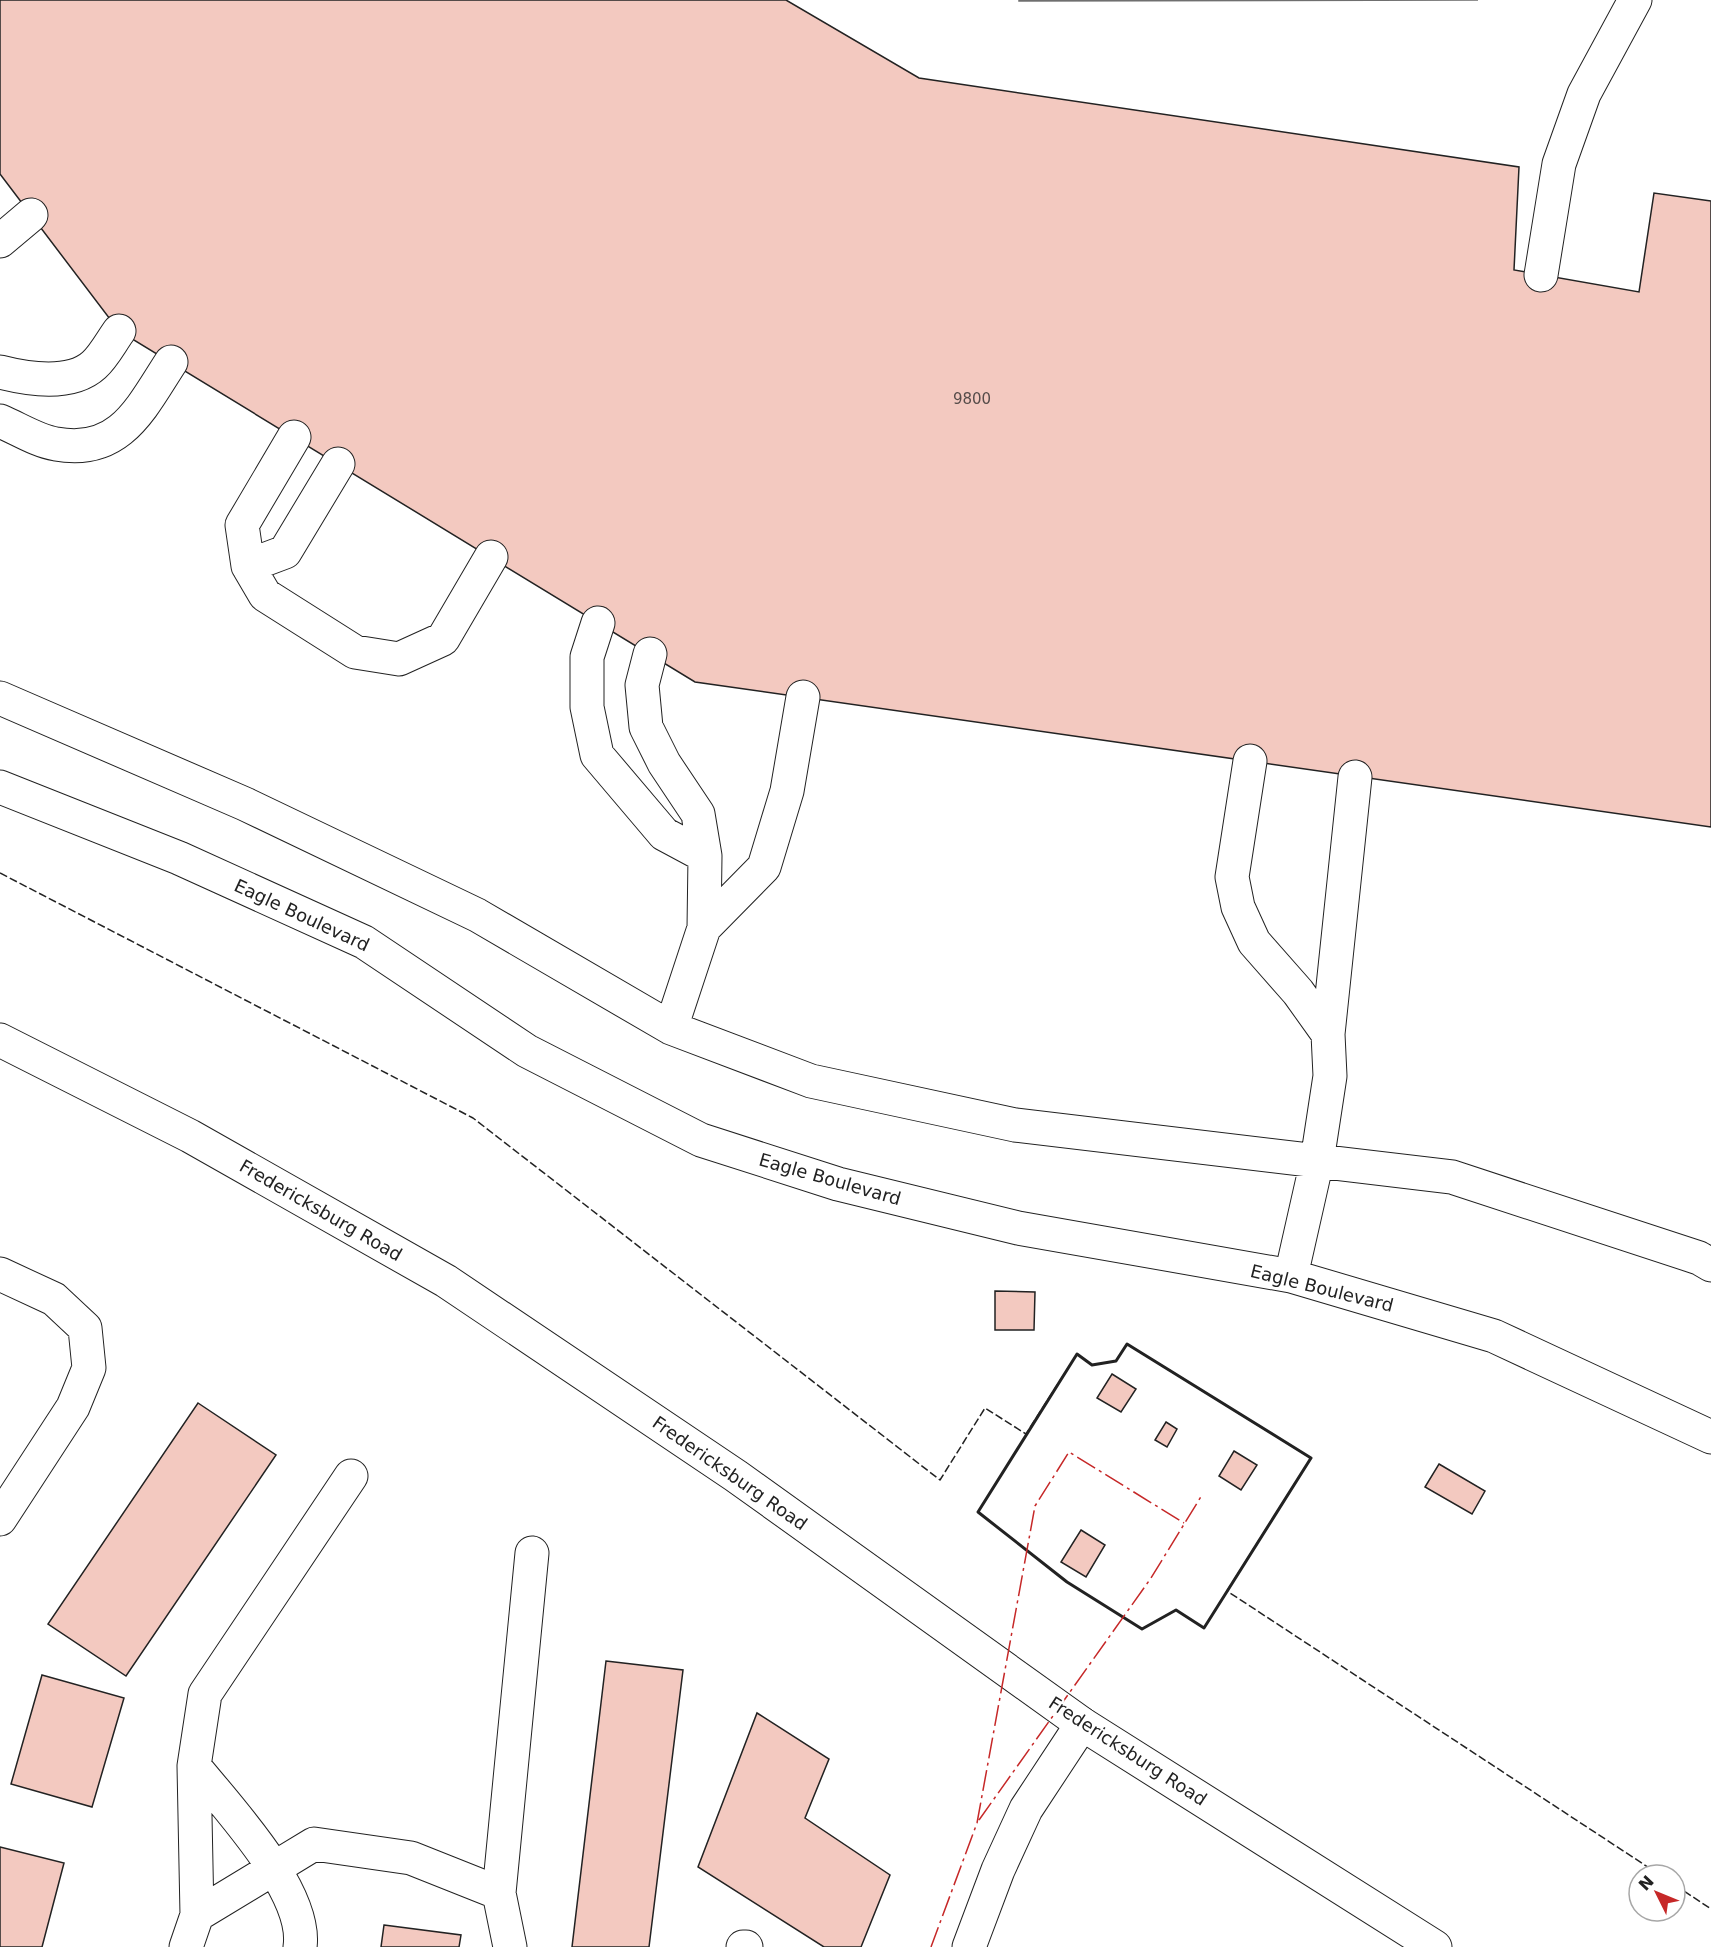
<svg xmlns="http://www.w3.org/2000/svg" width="1711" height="1947" font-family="'DejaVu Sans',sans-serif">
	<rect width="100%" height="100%" fill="#fff"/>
	<path fill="#ededed" stroke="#6f6f6f" stroke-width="1.5" d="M 1019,0 L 1478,0 L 1019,1 Z"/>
	<path fill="#f3c9c0" stroke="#222" stroke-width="1.5" d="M 0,0 L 786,0 L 919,78 L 1519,167 L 1514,270 L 1639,292 L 1654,193 L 1711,201 L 1711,827 L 695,682 L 119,331 L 0,174 Z
		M 995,1291 L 1035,1292 L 1034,1330 L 995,1330 Z
		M 1112,1374 L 1136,1389 L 1121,1412 L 1097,1398 Z
		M 198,1403 L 276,1455 L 126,1676 L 48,1624 Z
		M 1166,1422 L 1177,1429 L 1167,1447 L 1155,1440 Z
		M 1234,1451 L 1257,1465 L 1241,1490 L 1219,1476 Z
		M 1439,1464 L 1485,1491 L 1472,1514 L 1425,1487 Z
		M 1081,1530 L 1105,1545 L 1086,1577 L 1061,1562 Z
		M 606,1661 L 683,1670 L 649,1947 L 572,1947 Z
		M 42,1675 L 124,1698 L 92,1807 L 11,1784 Z
		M 757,1713 L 829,1759 L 805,1818 L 890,1875 L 861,1947 L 824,1947 L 698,1867 Z
		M 0,1847 L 64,1863 L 42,1947 L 0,1947 Z
		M 384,1925 L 461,1935 L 459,1947 L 381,1947 Z"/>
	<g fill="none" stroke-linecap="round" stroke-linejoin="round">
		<defs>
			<path id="minor" d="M 0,241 L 31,215
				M 1541,275 L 1559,164 L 1584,94 L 1635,0
				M 0,372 C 27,379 71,386 94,365 C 104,356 111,342 119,331
				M 0,421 C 17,428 37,441 56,444 C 120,456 141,408 171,362
				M 294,437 L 242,525 L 248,566 L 265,595 L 355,652 L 399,659 L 443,639 L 491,557
				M 248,566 L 285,552 L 338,464
				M 598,623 L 587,657 L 587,707 L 597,755 L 664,834 L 705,856
				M 650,654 L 642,685 L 646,727 L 664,763 L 698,814 L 705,856 L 704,928 L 671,1028
				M 0,698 L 245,804 L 477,915 L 671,1028 L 811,1081 L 1015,1125 L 1452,1177 L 1699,1258 L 1711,1265
				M 1250,761 L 1232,877 L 1238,907 L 1254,942 L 1298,992 L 1328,1034
				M 0,787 L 179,858 L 364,942 L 527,1051 L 701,1140 L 838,1184 L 1018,1228 L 1291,1276 L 1494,1336 L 1711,1437
				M 704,928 L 764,867 L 787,791 L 803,697
				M 0,1274 L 54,1299 L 85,1328 L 89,1368 L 73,1407 L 0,1519
				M 1291,1276 L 1317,1161 L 1330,1076 L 1328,1034 L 1355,777
				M 194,1766 C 227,1807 308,1892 300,1947
				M 499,1893 L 510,1947
				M 197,1915 L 314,1844 L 411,1858 L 499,1893 L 532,1553
				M 186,1947 L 197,1915 L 194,1766 L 205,1694 L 351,1476
				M 743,1947 L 746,1947
				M 969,1947 L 998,1870 L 1026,1809 L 1082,1724"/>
			<path id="major" d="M 0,1040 L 190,1136 L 446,1281 L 736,1476 L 1082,1724 L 1435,1947"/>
		</defs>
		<use href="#minor" stroke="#222" stroke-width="35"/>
		<use href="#major" stroke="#222" stroke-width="35"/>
		<use href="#minor" stroke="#fff" stroke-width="33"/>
		<use href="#major" stroke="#fff" stroke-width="33"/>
		<path stroke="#222" stroke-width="1.5" stroke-dasharray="8 3" stroke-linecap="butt" d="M 0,873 L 473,1118 L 940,1480 L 985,1408 L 1026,1434 L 1077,1354 L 1092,1365 L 1116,1361 L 1127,1344 L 1311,1458 L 1227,1591 L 1660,1875
			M 1675,1885 L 1711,1909"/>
		<path stroke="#222" stroke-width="3" d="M 1127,1344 L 1311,1458 L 1204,1628 L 1176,1610 L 1142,1629 L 1067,1582 L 978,1512 L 1077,1354 L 1092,1365 L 1116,1361 Z"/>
		<path stroke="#c62828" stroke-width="1.5" stroke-dasharray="21 4.5 3 4.5" stroke-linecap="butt" d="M 979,1820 L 1151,1578 L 1202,1495
			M 931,1947 L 977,1823 L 1035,1506 L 1069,1452 L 1184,1523"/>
	</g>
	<g text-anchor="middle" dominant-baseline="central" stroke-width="4.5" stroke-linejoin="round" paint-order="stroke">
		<g font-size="15" fill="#564c4a">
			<text x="972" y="399">9800</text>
		</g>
		<g font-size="18" fill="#222" stroke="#fff">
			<text transform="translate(302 915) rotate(25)">Eagle Boulevard</text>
			<text transform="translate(830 1179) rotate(16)">Eagle Boulevard</text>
			<text transform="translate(321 1210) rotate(30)">Fredericksburg Road</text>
			<text transform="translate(1322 1288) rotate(14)">Eagle Boulevard</text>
			<text transform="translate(730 1473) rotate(35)">Fredericksburg Road</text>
			<text transform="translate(1128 1751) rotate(33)">Fredericksburg Road</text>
		</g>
	</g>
	<g transform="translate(1657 1893) rotate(313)"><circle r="28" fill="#ffffff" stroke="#a7a7a7" stroke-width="1.5"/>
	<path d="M0-4.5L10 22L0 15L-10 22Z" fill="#c62828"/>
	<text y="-9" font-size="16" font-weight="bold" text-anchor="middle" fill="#222222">N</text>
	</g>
</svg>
